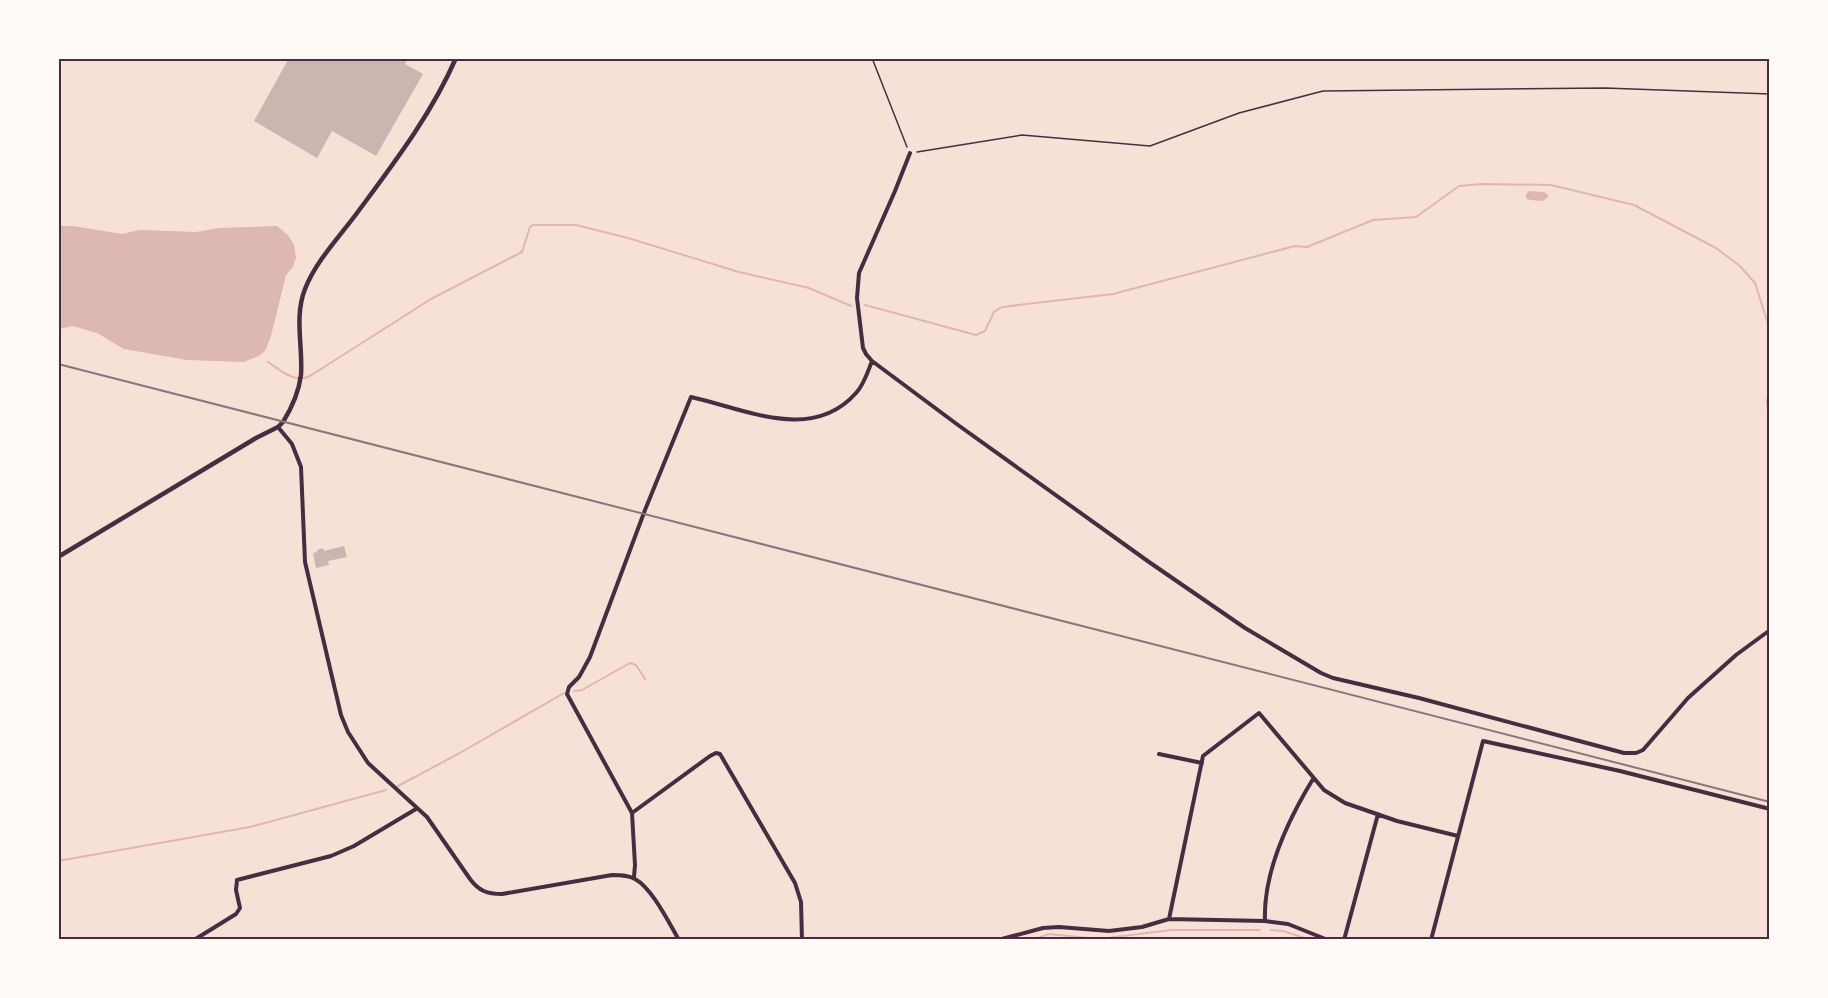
<svg xmlns="http://www.w3.org/2000/svg" width="1828" height="998" font-family="'Source Serif 4',serif">
	<rect width="100%" height="100%" fill="#f7e1d7"/>
	<path fill="#dcb8b0" d="M 1529,191 L 1544,192 L 1549,196 L 1543,201 L 1530,200 L 1526,198 L 1526,194 Z
		M 59,226 L 73,226 L 122,234 L 140,230 L 196,232 L 219,228 L 277,226 L 288,235 L 294,245 L 296,258 L 293,267 L 286,275 L 271,336 L 265,351 L 259,356 L 244,362 L 187,360 L 124,349 L 97,333 L 73,326 L 59,329 Z"/>
	<g fill="none" stroke-linecap="round" stroke-linejoin="round">
		<path stroke="#dcb8b0" stroke-width="2" d="M 865,305 L 976,335 L 985,331 L 994,312 L 1002,307 L 1113,294 L 1295,246 L 1307,247 L 1373,220 L 1416,217 L 1459,186 L 1482,184 L 1551,185 L 1634,205 L 1716,248 L 1740,266 L 1755,283 L 1768,324 L 1770,336
			M 268,362 C 280,370 295,384 310,376 L 431,299 L 522,252 L 530,227 L 533,225 L 576,225 L 628,238 L 739,272 L 809,288 L 851,306
			M 1770,381 L 1767,402 L 1770,426
			M 574,691 L 582,690 L 630,663 L 636,665 L 645,679
			M 398,786 L 458,754 L 564,693
			M 58,861 L 250,827 L 386,790
			M 1271,930 L 1283,931 L 1311,940
			M 1032,940 L 1049,934 L 1099,939 L 1171,930 L 1260,930"/>
	</g>
	<path fill="#ccb4b1" d="M 289,58 L 408,58 L 405,64 L 423,74 L 376,156 L 332,131 L 317,158 L 254,121 Z
		M 344,546 L 347,557 L 328,561 L 329,565 L 316,568 L 313,553 L 317,552 L 317,550 L 323,548 L 324,551 Z"/>
	<g fill="none" stroke-linecap="round" stroke-linejoin="round">
		<path stroke="#4a2c40" stroke-width="1.5" d="M 872,58 L 907,147
			M 917,152 L 1022,135 L 1150,146 L 1239,113 L 1323,91 L 1605,88 L 1770,94"/>
		<path stroke="#4a2c40" stroke-width="4" d="M 872,361 L 866,354 L 863,348 L 857,298 L 859,273 L 895,191 L 910,153
			M 278,427 L 292,444 L 301,467 L 305,562 L 341,715 L 348,732 L 368,763 L 427,817 L 470,879 C 479,891 487,894 502,894 L 612,875 C 620,875 628,875 635,879 C 652,888 669,923 679,940
			M 1159,754 L 1202,763
			M 632,813 L 710,756 L 716,753 L 720,754 L 795,883 L 801,902 L 802,940
			M 634,877 L 635,865 L 632,813 L 567,694 L 569,687 L 579,677 L 590,657 L 645,510 L 691,397 C 745,409 812,443 856,393 C 864,385 868,371 872,361 L 958,425 L 1149,562 L 1245,628 L 1321,673 L 1333,678 L 1419,698 L 1624,753 L 1636,753 L 1643,750 L 1688,698 L 1736,655 L 1770,630
			M 1169,919 L 1203,756 L 1259,713 L 1324,790 L 1345,803 L 1397,821 L 1458,836
			M 1265,921 C 1263,872 1288,820 1313,779
			M 194,940 L 236,914 L 240,908 L 236,890 L 237,880 L 331,856 L 354,846 L 416,809
			M 998,940 L 1043,928 L 1059,927 L 1109,931 L 1142,927 L 1169,919 L 1265,921 L 1288,924 L 1328,940
			M 1344,940 L 1378,814
			M 1431,940 L 1483,741 L 1620,771 L 1770,809"/>
		<path stroke="#4a2c40" stroke-width="4.5" d="M 58,557 L 256,438 L 278,427 L 283,422 C 291,409 299,391 301,375 C 303,346 294,317 305,289 C 316,261 340,236 357,213 C 394,163 431,115 456,58"/>
		<path stroke="#8f747c" stroke-width="2" d="M 58,364 L 1770,802"/>
	</g>
	<rect width="1828" height="998" fill="none" stroke="#fffaf5" stroke-width="120"/>
	<rect x="60" y="60" width="1708" height="878" fill="none" stroke="#4a2c40" stroke-width="2"/>
</svg>
